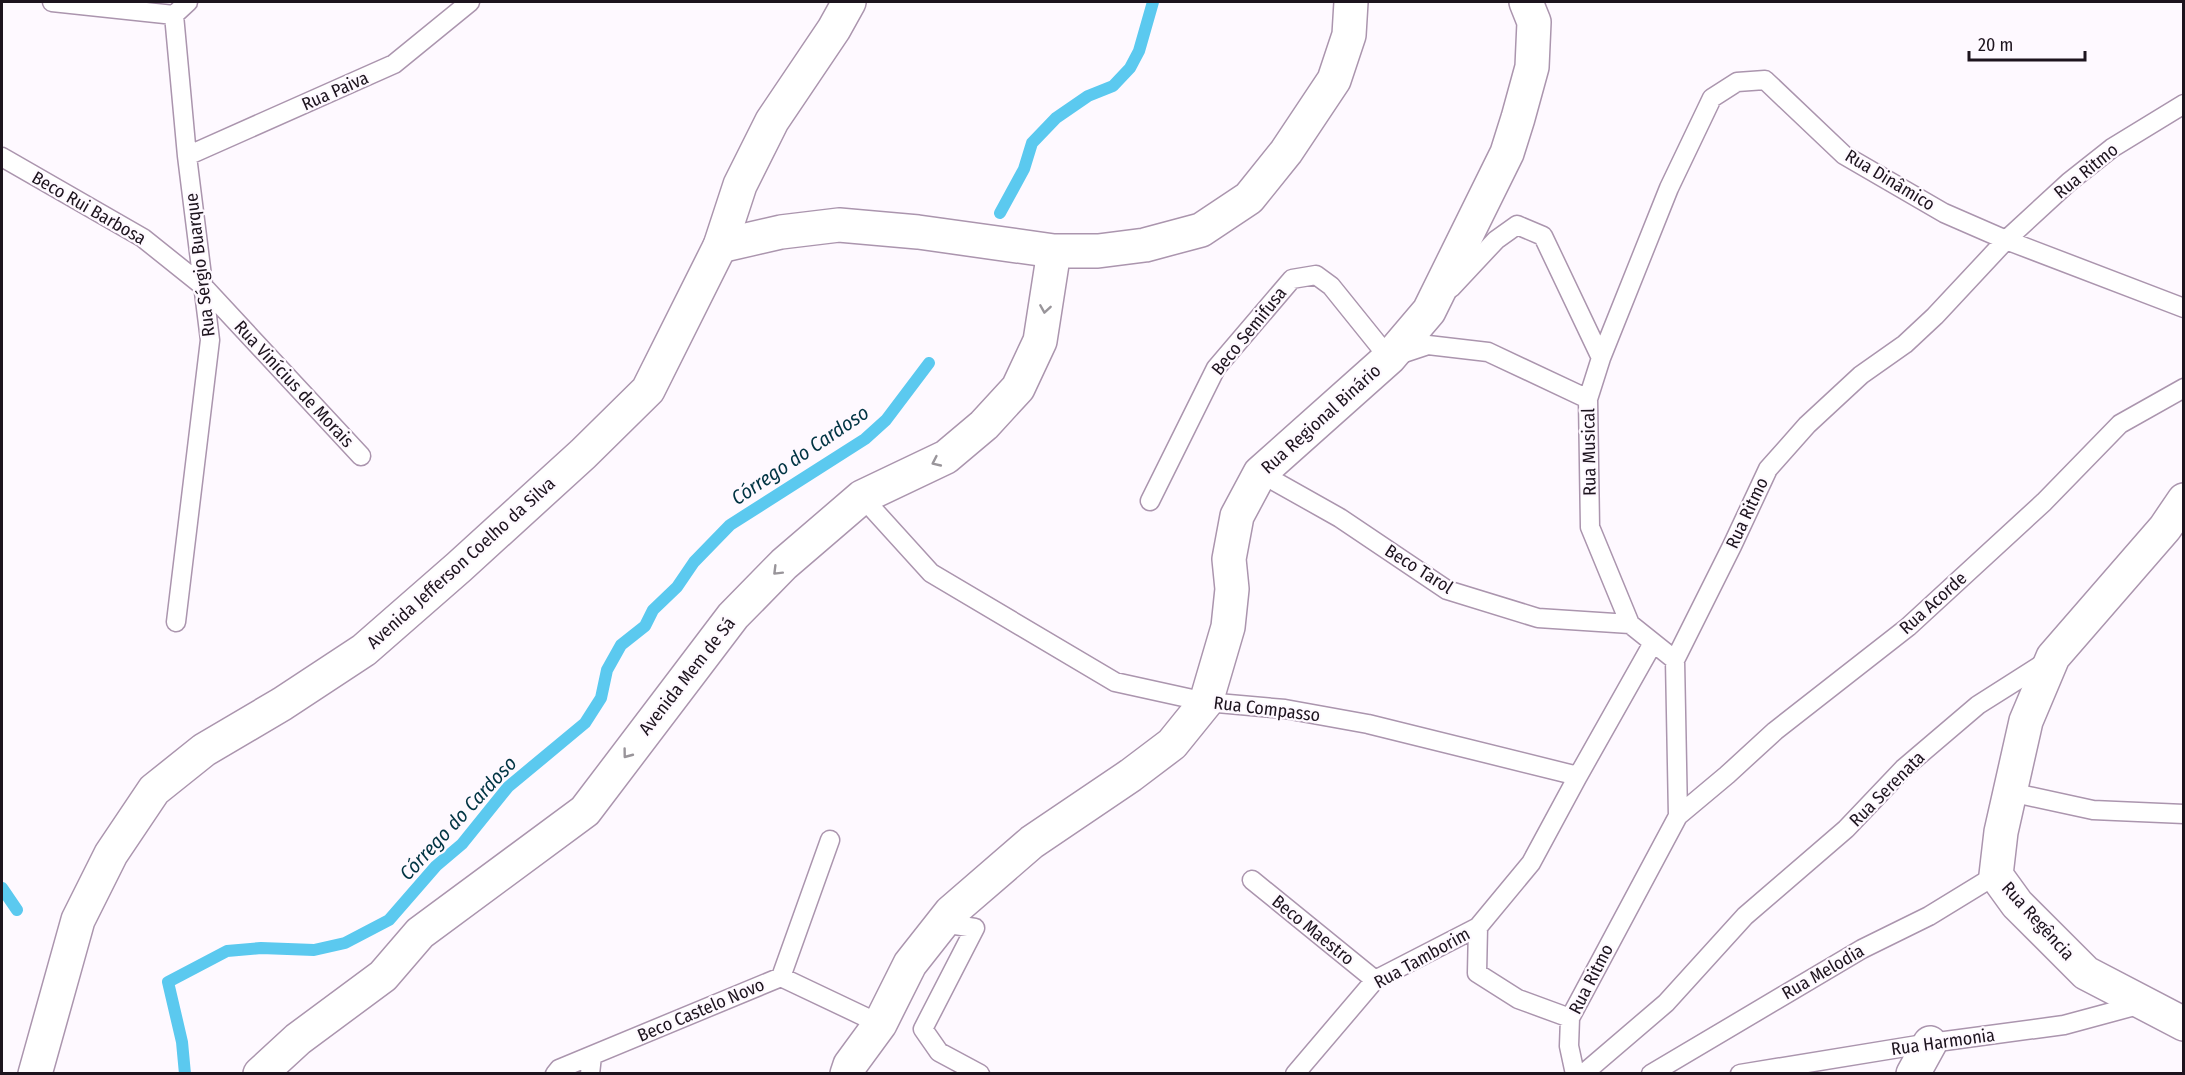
<svg xmlns="http://www.w3.org/2000/svg" width="2185" height="1075" font-family="'Fira Sans Condensed',sans-serif">
	<rect width="100%" height="100%" fill="#fef9ff"/>
	<g fill="none" stroke-linecap="round" stroke-linejoin="round">
		<path stroke="#5bc9ef" stroke-width="12" d="M 1000,213 L 1024,169 L 1032,143 L 1056,118 L 1088,96 L 1113,86 L 1130,68 L 1139,51 L 1153,2
			M 2,888 L 17,910
			M 185,1074 L 182,1042 L 168,982 L 227,951 L 261,948 L 314,950 L 345,943 L 389,920 L 436,866 L 462,844 L 508,787 L 585,723 L 601,698 L 607,670 L 621,645 L 645,626 L 653,610 L 677,587 L 694,562 L 730,525 L 865,439 L 886,420 L 929,363"/>
		<defs>
			<path id="service" d="M 52,2 L 174,15 L 188,2
				M 174,15 L 187,156 L 210,340 L 176,622
				M 187,156 L 394,64 L 470,2
				M 2,157 L 143,238 L 203,286 L 361,456
				M 1451,288 L 1496,240 L 1517,225 L 1543,236 L 1601,358 L 1588,399 L 1590,527 L 1630,624 L 1675,660
				M 1601,358 L 1669,188 L 1712,98 L 1737,82 L 1765,80 L 1844,155 L 1944,213 L 2006,240 L 2184,308
				M 1260,473 L 1340,518 L 1447,590 L 1538,618 L 1630,624
				M 862,497 L 931,573 L 1115,682 L 1206,702 L 1285,709 L 1368,724 L 1578,776 L 1653,643
				M 1150,501 L 1216,368 L 1292,279 L 1316,275 L 1331,286 L 1389,358 L 1428,345 L 1488,352 L 1588,399
				M 2010,792 L 2093,810 L 2184,814
				M 1678,816 L 1727,775 L 1775,731 L 1908,627 L 2044,502 L 2120,424 L 2184,388
				M 1252,880 L 1375,980
				M 942,923 L 975,928 L 923,1029 L 939,1052 L 980,1074
				M 1478,927 L 1477,973 L 1518,999 L 1570,1018
				M 781,977 L 830,840
				M 555,1074 L 559,1069 L 781,977 L 880,1024
				M 590,1074 L 592,1056
				M 1295,1074 L 1375,980 L 1478,927 L 1531,863 L 1578,776
				M 1575,1074 L 1569,1046 L 1570,1018 L 1678,816 L 1675,660 L 1732,546 L 1768,469 L 1807,425 L 1861,375 L 1905,344 L 1935,316 L 2006,240 L 2069,182 L 2112,148 L 2184,104
				M 1583,1074 L 1666,1003 L 1745,916 L 1846,829 L 1904,768 L 1978,705 L 2049,660
				M 1651,1074 L 1862,949 L 1929,916 L 1996,875
				M 1740,1074 L 1930,1043 L 2064,1025 L 2142,1004"/>
			<path id="minor" d="M 720,246 L 781,232 L 839,225 L 918,232 L 1054,251 L 1098,251 L 1145,245 L 1201,230 L 1249,198 L 1286,152 L 1334,80 L 1349,35 L 1351,2
				M 2184,500 L 2165,528 L 2053,657 L 2026,721 L 2001,832 L 1996,875 L 2017,904 L 2086,973 L 2184,1024
				M 260,1074 L 298,1039 L 383,976 L 420,933 L 585,811 L 733,616 L 784,564 L 862,497 L 946,457 L 984,425 L 1018,388 L 1040,341 L 1054,251
				M 847,1074 L 850,1065 L 880,1024 L 910,964 L 951,912 L 1032,842 L 1131,775 L 1172,744 L 1206,702 L 1228,627 L 1232,589 L 1229,559 L 1237,516 L 1260,473 L 1389,358 L 1429,311 L 1507,153 L 1518,118 L 1532,67 L 1534,22 L 1526,2
				M 1913,1074 L 1930,1043"/>
			<path id="tertiary" d="M 35,1074 L 78,920 L 111,854 L 154,790 L 204,750 L 282,704 L 364,650 L 459,567 L 583,454 L 648,390 L 720,246 L 740,185 L 772,121 L 834,29 L 849,2"/>
		</defs>
		<use href="#service" stroke="#ab95ae" stroke-width="21"/>
		<use href="#minor" stroke="#ab95ae" stroke-width="36"/>
		<use href="#tertiary" stroke="#ab95ae" stroke-width="36"/>
		<use href="#service" stroke="#fff" stroke-width="18"/>
		<use href="#minor" stroke="#fff" stroke-width="33"/>
		<use href="#tertiary" stroke="#fff" stroke-width="33"/>
	</g>
	<defs><path id="oneway-chevron" d="M-2-3.5L2.5 0L-2 3.5" fill="none" stroke-width="1.6" stroke-linecap="round" stroke-linejoin="round" transform="scale(1.5)"/></defs>
	<g stroke="#99959a">
		<use href="#oneway-chevron" transform="translate(1045 309) rotate(99)"/>
		<use href="#oneway-chevron" transform="translate(936 462) rotate(155)"/>
		<use href="#oneway-chevron" transform="translate(777 571) rotate(135)"/>
		<use href="#oneway-chevron" transform="translate(627 754) rotate(127)"/>
	</g>
	<g text-anchor="middle" dominant-baseline="central" stroke-width="4.5" stroke-linejoin="round" paint-order="stroke">
		<g font-size="18" fill="#1d141e" stroke="#fef9ff">
			<text transform="translate(335 91) rotate(-24)">Rua Paiva</text>
			<text transform="translate(2086 171) rotate(-39)">Rua Ritmo</text>
			<text transform="translate(1890 180) rotate(31)">Rua Dinâmico</text>
			<text transform="translate(89 208) rotate(30)">Beco Rui Barbosa</text>
			<text transform="translate(200 265) rotate(-97)">Rua Sérgio Buarque</text>
			<text transform="translate(1249 331) rotate(-51)">Beco Semifusa</text>
			<text transform="translate(294 384) rotate(47)">Rua Vinícius de Morais</text>
			<text transform="translate(1321 419) rotate(-42)">Rua Regional Binário</text>
			<text transform="translate(1589 452) rotate(-91)">Rua Musical</text>
			<text transform="translate(1747 513) rotate(-65)">Rua Ritmo</text>
			<text transform="translate(461 563) rotate(-42)">Avenida Jefferson Coelho da Silva</text>
			<text transform="translate(1419 569) rotate(32)">Beco Tarol</text>
			<text transform="translate(1933 603) rotate(-42)">Rua Acorde</text>
			<text transform="translate(687 676) rotate(-52)">Avenida Mem de Sá</text>
			<text transform="translate(1267 709) rotate(7)">Rua Compasso</text>
			<text transform="translate(1887 789) rotate(-45)">Rua Serenata</text>
			<text transform="translate(2038 921) rotate(48)">Rua Regência</text>
			<text transform="translate(1313 930) rotate(39)">Beco Maestro</text>
			<text transform="translate(1422 958) rotate(-29)">Rua Tamborim</text>
			<text transform="translate(1823 972) rotate(-30)">Rua Melodia</text>
			<text transform="translate(1591 979) rotate(-63)">Rua Ritmo</text>
			<text transform="translate(701 1010) rotate(-23)">Beco Castelo Novo</text>
			<text transform="translate(1943 1042) rotate(-8)">Rua Harmonia</text>
		</g>
		<g font-size="20" font-style="italic" fill="#003443" stroke="#fef9ff">
			<text transform="translate(800 455) rotate(-34)">Córrego do Cardoso</text>
			<text transform="translate(458 818) rotate(-47)">Córrego do Cardoso</text>
		</g>
	</g>
	<rect width="2185" height="1075" fill="none" stroke="#1d141e" stroke-width="6"/>
	<path d="M1969 51v9h116v-9" fill="none" stroke="#1d141e" stroke-width="3"/>
	<text x="1978" y="51" font-size="18" fill="#1d141e" stroke="#fef9ff" stroke-width="4.5" paint-order="stroke">20 m</text>
</svg>
